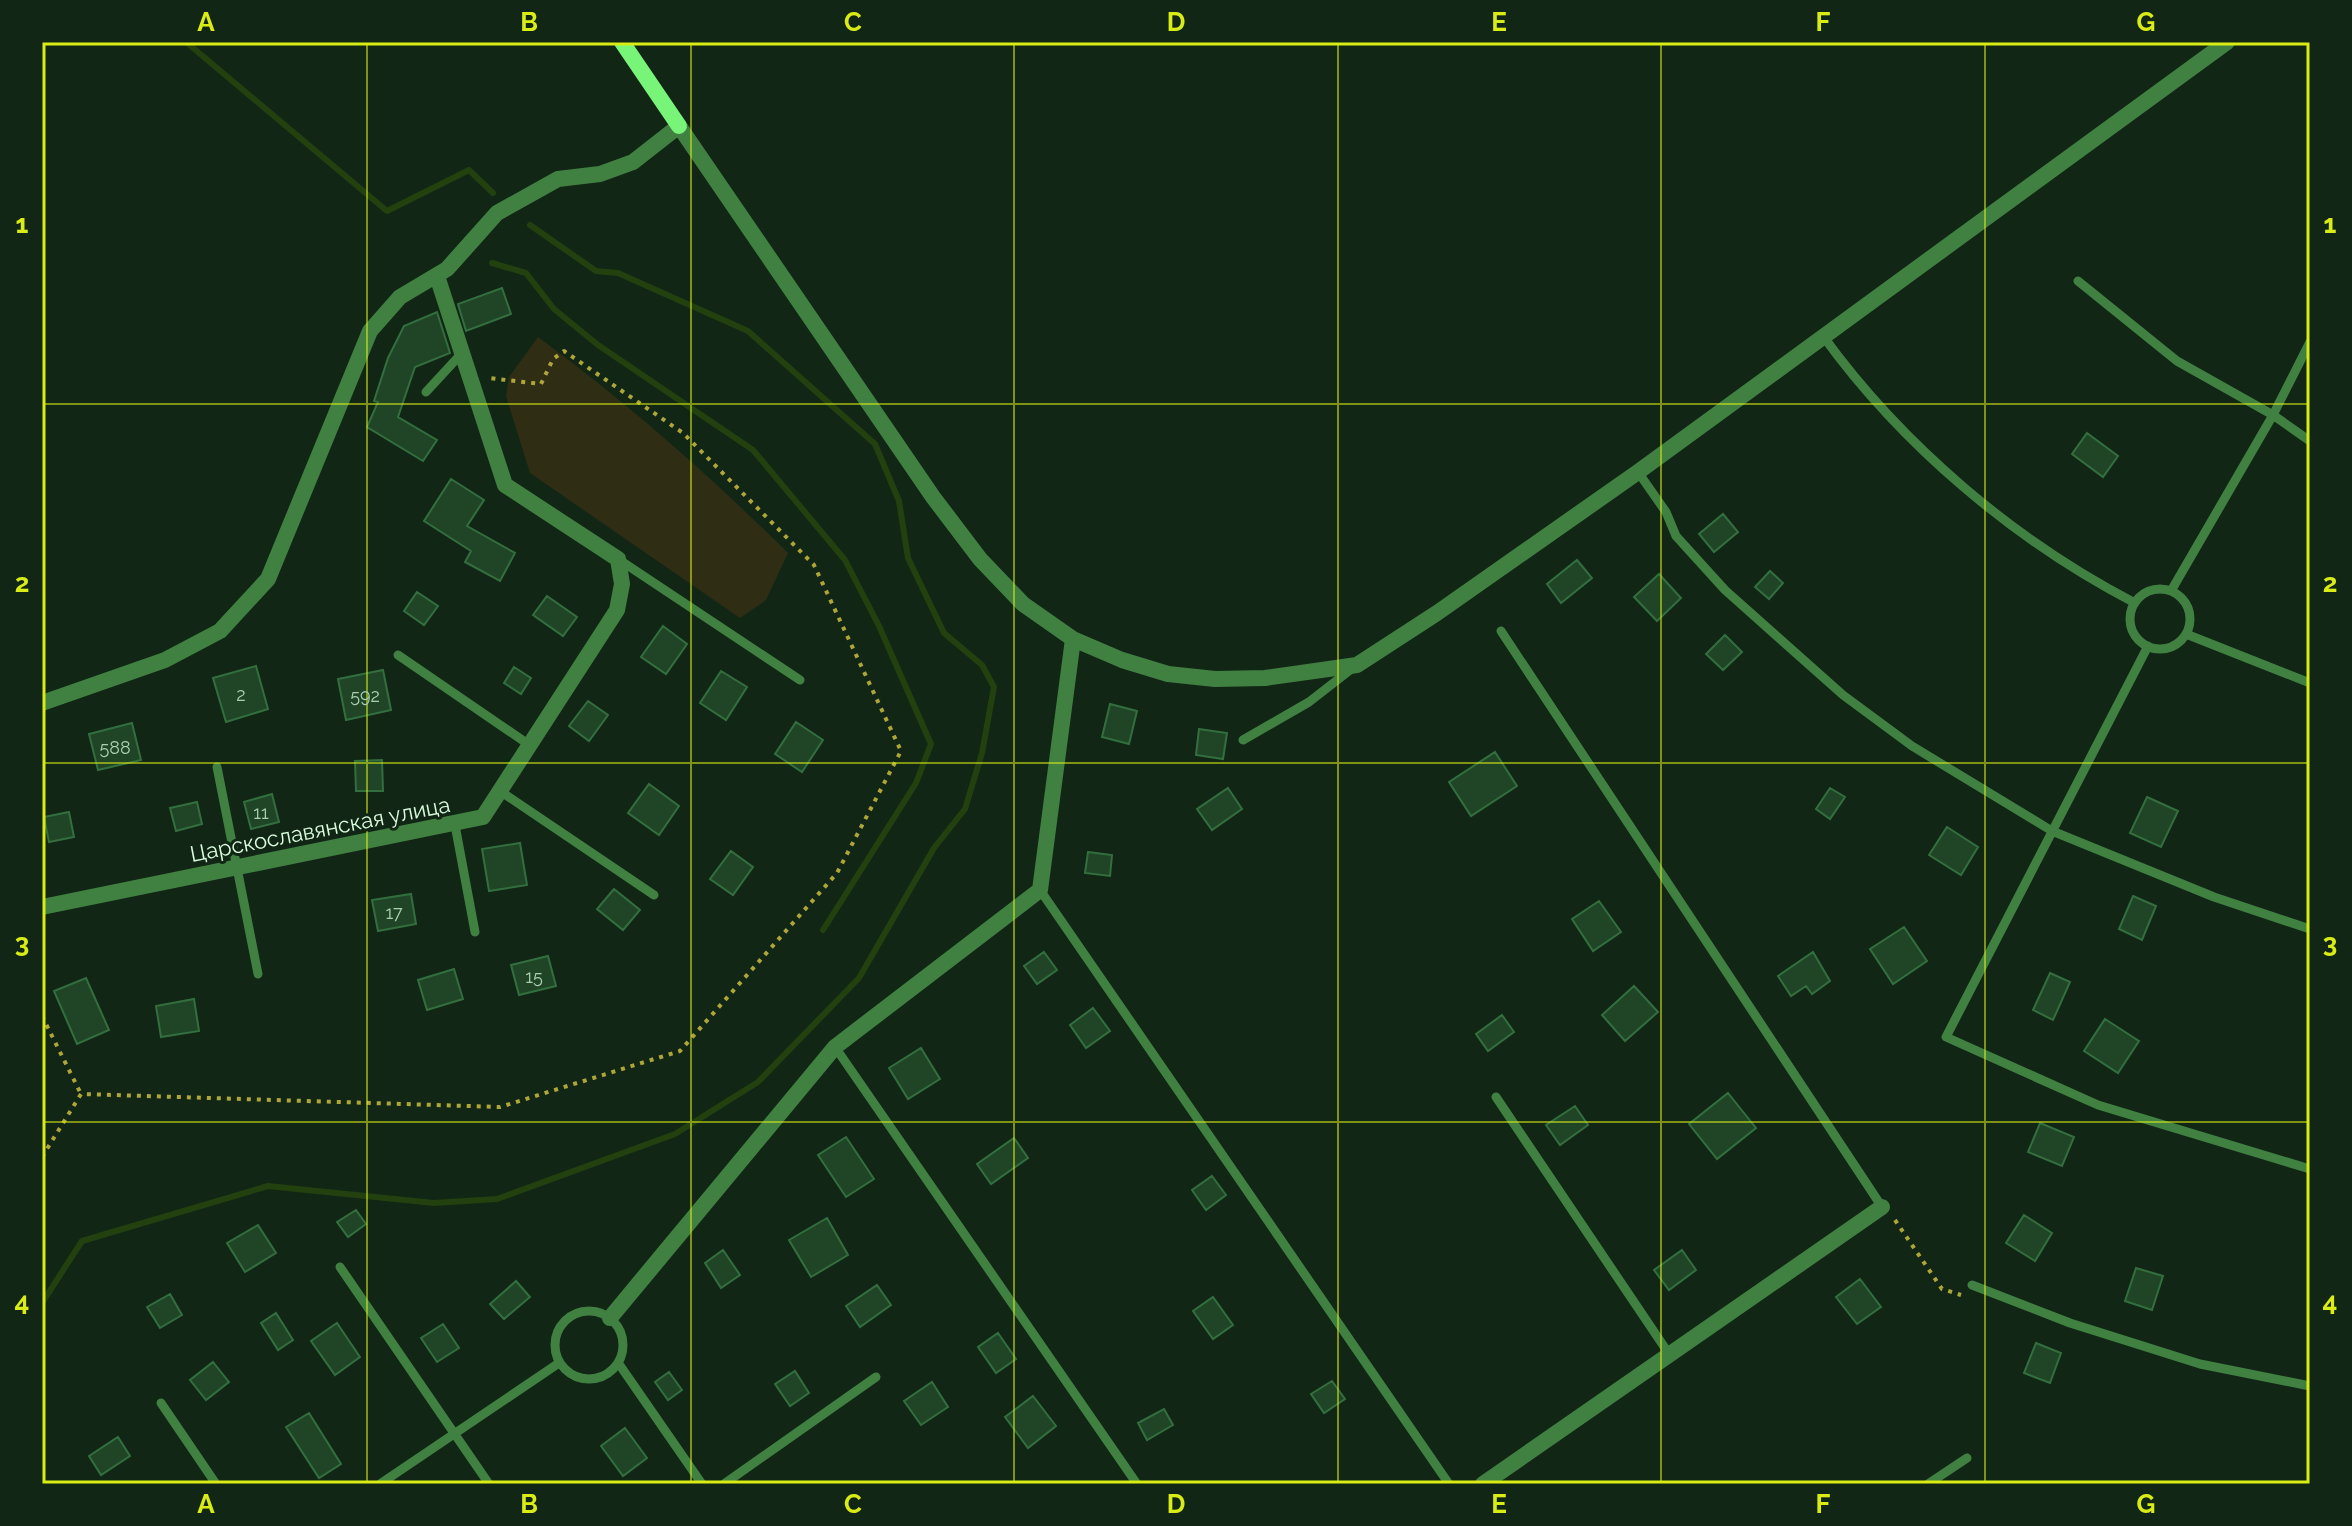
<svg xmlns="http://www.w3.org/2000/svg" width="2352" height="1526" font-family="Raleway,sans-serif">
	<rect width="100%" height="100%" fill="#112615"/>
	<path fill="#2f2e15" d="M 538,337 C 630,405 707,473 788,553 L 766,600 L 740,618 L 530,473 L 506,396 L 509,377 Z"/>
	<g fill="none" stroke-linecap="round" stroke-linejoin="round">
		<path stroke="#22410f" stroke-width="6" d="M 186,42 L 387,211 L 469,170 L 493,193
			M 492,263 L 526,273 L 554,309 L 598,345 L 753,450 L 845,560 L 879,626 L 931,744 L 916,783 L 823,930
			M 42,1303 L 82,1241 L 268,1186 L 434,1203 L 497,1199 L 675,1134 L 758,1082 L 859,978 L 934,848 L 965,809 L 982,753 L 994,687 L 982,665 L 944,633 L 908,558 L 899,501 L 875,444 L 748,331 L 618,273 L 596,271 L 530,225"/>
	</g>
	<path fill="#1f4526" stroke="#336f3e" stroke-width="2" d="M 502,288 L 511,314 L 466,331 L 458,304 Z
		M 437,312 L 450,353 L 415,367 L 398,417 L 437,440 L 423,461 L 367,427 L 378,402 L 374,401 L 388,358 L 404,326 Z
		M 2087,433 L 2118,456 L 2103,477 L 2072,454 Z
		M 451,479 L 484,500 L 467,526 L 515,553 L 500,581 L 465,562 L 471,551 L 424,521 Z
		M 1723,514 L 1738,532 L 1714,552 L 1699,534 Z
		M 1577,560 L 1592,578 L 1561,603 L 1547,584 Z
		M 1770,571 L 1783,583 L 1769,599 L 1755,587 Z
		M 1659,574 L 1681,598 L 1657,621 L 1634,597 Z
		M 417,592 L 438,606 L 424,625 L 404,611 Z
		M 547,596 L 577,617 L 563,636 L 533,615 Z
		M 663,626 L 687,644 L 666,674 L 641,657 Z
		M 1725,635 L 1742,652 L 1723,670 L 1706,654 Z
		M 256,666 L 268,709 L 226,722 L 213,678 Z
		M 514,667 L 531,678 L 521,694 L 504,683 Z
		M 383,670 L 391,710 L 346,720 L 338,679 Z
		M 721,671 L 747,687 L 726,720 L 700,703 Z
		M 588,701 L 608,715 L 589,741 L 569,726 Z
		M 1110,704 L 1137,711 L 1129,744 L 1102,737 Z
		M 796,722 L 823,740 L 802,772 L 775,754 Z
		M 132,723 L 141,760 L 98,770 L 89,734 Z
		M 1199,729 L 1227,733 L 1223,759 L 1196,755 Z
		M 1495,752 L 1517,786 L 1471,816 L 1449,782 Z
		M 382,760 L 383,791 L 356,791 L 355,761 Z
		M 649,784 L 679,806 L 659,835 L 628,813 Z
		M 1228,788 L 1242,809 L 1212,830 L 1197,809 Z
		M 1830,788 L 1845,797 L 1830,819 L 1816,809 Z
		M 272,794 L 279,822 L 251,829 L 244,802 Z
		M 2147,797 L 2178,811 L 2161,847 L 2130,833 Z
		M 197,802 L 202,824 L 176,831 L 170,808 Z
		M 69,812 L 74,837 L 49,842 L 44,817 Z
		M 1947,827 L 1978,847 L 1961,875 L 1929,855 Z
		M 520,843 L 527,885 L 489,891 L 482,849 Z
		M 731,851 L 753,867 L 733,895 L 710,879 Z
		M 1088,852 L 1112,855 L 1110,876 L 1085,873 Z
		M 614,889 L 640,910 L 623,930 L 597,909 Z
		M 411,894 L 416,924 L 378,931 L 372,900 Z
		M 2133,896 L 2156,906 L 2142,940 L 2119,929 Z
		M 1599,901 L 1621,932 L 1593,951 L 1572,919 Z
		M 1904,927 L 1927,961 L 1893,984 L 1870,949 Z
		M 1044,952 L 1057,970 L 1037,984 L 1024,966 Z
		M 1813,952 L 1830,981 L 1812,994 L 1806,986 L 1791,996 L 1778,976 Z
		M 548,956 L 556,986 L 519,995 L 511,965 Z
		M 454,969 L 463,999 L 427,1010 L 418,980 Z
		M 2050,973 L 2070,982 L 2053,1020 L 2033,1010 Z
		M 86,978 L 109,1030 L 77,1044 L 54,991 Z
		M 1634,986 L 1658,1012 L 1625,1041 L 1602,1015 Z
		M 194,999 L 199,1031 L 161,1037 L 156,1006 Z
		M 1093,1008 L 1110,1031 L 1086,1048 L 1070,1025 Z
		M 1502,1015 L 1514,1032 L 1488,1051 L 1476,1034 Z
		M 2105,1019 L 2139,1041 L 2118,1073 L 2084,1051 Z
		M 921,1048 L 940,1079 L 908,1099 L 889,1068 Z
		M 1728,1093 L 1756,1128 L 1717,1159 L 1689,1124 Z
		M 1575,1106 L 1588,1125 L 1560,1145 L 1546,1125 Z
		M 2040,1123 L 2074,1137 L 2062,1166 L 2028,1152 Z
		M 846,1137 L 874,1179 L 846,1197 L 818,1155 Z
		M 1014,1138 L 1028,1158 L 991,1184 L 977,1164 Z
		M 1212,1176 L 1226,1195 L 1206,1210 L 1192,1190 Z
		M 356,1210 L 366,1224 L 348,1237 L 337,1222 Z
		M 2024,1215 L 2052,1233 L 2035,1261 L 2006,1243 Z
		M 827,1218 L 848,1255 L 811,1277 L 789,1240 Z
		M 258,1225 L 276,1253 L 245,1272 L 227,1243 Z
		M 723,1250 L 740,1275 L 721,1288 L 705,1263 Z
		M 1682,1250 L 1696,1270 L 1669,1290 L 1654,1270 Z
		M 2136,1268 L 2163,1276 L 2152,1310 L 2125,1301 Z
		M 1860,1279 L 1881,1307 L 1857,1324 L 1836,1297 Z
		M 516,1281 L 530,1297 L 504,1319 L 490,1304 Z
		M 877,1285 L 891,1305 L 860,1327 L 846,1306 Z
		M 170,1294 L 182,1315 L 160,1328 L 147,1307 Z
		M 1213,1297 L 1233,1325 L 1213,1339 L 1193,1311 Z
		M 276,1313 L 293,1340 L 278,1350 L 261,1323 Z
		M 337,1323 L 360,1357 L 335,1375 L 311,1341 Z
		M 443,1324 L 459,1348 L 437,1362 L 421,1338 Z
		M 998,1333 L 1016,1359 L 996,1373 L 978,1347 Z
		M 2036,1343 L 2061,1353 L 2050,1383 L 2024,1373 Z
		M 213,1362 L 229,1382 L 206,1400 L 190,1380 Z
		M 795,1371 L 809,1393 L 790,1406 L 775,1384 Z
		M 669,1372 L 682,1390 L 668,1400 L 655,1382 Z
		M 1332,1381 L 1345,1399 L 1324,1413 L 1311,1394 Z
		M 932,1382 L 948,1407 L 921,1425 L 904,1401 Z
		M 1033,1396 L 1056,1426 L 1028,1448 L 1005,1417 Z
		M 1164,1409 L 1173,1425 L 1147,1440 L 1138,1423 Z
		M 309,1413 L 341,1464 L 319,1478 L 286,1427 Z
		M 625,1428 L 647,1458 L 623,1476 L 601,1446 Z
		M 118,1437 L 130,1456 L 101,1475 L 89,1456 Z"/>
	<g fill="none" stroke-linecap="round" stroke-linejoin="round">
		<path stroke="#afa63a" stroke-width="4" stroke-dasharray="4 6" stroke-linecap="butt" d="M 42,1016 L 81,1094
			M 42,1157 L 81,1094 L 500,1107 L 680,1051 L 837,873 L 901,751 L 814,565 L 683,433 L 564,351 L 553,359 L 541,384 L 489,378
			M 1895,1220 L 1942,1289 L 1961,1295"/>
		<path stroke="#408142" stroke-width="9" d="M 2078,281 L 2177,361 L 2273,415 L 2171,591
			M 1823,336 C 1902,445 2015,541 2135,603
			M 2310,342 L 2273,415 L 2310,441
			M 426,392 L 462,353
			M 1638,472 L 1666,512 L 1676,536 L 1725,590 L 1843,695 L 1912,746 L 2052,831 L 2214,897 L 2310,929
			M 618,559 L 800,680
			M2130 619a30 30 0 1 1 60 0a30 30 0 1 1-60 0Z
			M 1501,631 L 1882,1207
			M 2186,634 L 2310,683
			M 2148,646 L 1946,1037 L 2098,1105 L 2310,1169
			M 398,655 L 528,744
			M 1243,740 L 1309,702 L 1354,667
			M 217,767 L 258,974
			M 500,791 L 654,895
			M 455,825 L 475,932
			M 1040,890 L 1449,1484
			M 835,1047 L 1137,1484
			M 1496,1097 L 1669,1354
			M 340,1267 L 489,1484
			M 1972,1285 L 2070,1323 L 2200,1364 L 2310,1386
			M555 1345a34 34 0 1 1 68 0a34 34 0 1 1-68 0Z
			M 619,1364 L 702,1484
			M 161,1403 L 216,1484
			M 380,1484 L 559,1363
			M 724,1484 L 876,1377
			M 1928,1484 L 1967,1458"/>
		<path stroke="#408142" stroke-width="16" d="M 42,703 L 165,660 L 220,631 L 268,579 L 370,331 L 400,297 L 447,269 L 497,213 L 558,179 L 600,174 L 633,162 L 679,126 L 933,497 L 980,559 L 1023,604 L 1073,639 L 1122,660 L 1168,674 L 1215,679 L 1265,678 L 1357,665 L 1437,613 L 1638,472 L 2227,42
			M 42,907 L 483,817 L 617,610 L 622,584 L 618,559 L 505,485 L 437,276
			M 610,1318 L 835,1047 L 1040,890 L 1073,639
			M 1483,1484 L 1882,1207"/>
		<path stroke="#78f479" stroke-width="16" d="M 622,42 L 679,126"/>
	</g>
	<path fill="none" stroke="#daec15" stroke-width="2" stroke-opacity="0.55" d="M 367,42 L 367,1484M 691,42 L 691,1484M 1014,42 L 1014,1484M 1338,42 L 1338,1484M 1661,42 L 1661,1484M 1985,42 L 1985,1484M 42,404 L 2310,404M 42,763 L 2310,763M 42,1122 L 2310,1122"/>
	<g text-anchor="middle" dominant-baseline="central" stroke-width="6" stroke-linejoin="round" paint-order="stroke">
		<g font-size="18" fill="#aaceaf">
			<text x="241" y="694">2</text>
			<text x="365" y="695">592</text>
			<text x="115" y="747">588</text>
			<text x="261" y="812">11</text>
			<text x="394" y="912">17</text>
			<text x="534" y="976">15</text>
		</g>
		<g font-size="22" fill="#d9fcdd" stroke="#112615">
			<text transform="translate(320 829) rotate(-11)">Царскославянская улица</text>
		</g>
	</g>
	<rect width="2352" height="1526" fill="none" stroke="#112615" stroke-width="88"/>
	<rect x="44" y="44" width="2264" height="1438" fill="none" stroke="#daec15" stroke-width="3"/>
	<g font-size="26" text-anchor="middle" font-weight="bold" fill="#daec15">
		<text x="206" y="31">A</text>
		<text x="529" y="31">B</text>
		<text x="853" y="31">C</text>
		<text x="1176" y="31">D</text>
		<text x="1499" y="31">E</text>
		<text x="1823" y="31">F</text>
		<text x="2146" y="31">G</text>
		<text x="22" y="233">1</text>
		<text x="2330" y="233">1</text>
		<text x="22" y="592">2</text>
		<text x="2330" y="592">2</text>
		<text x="22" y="952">3</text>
		<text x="2330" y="952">3</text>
		<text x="22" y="1311">4</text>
		<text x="2330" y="1311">4</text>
		<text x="206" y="1513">A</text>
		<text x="529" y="1513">B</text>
		<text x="853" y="1513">C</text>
		<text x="1176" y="1513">D</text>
		<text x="1499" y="1513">E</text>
		<text x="1823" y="1513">F</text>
		<text x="2146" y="1513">G</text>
	</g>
</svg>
